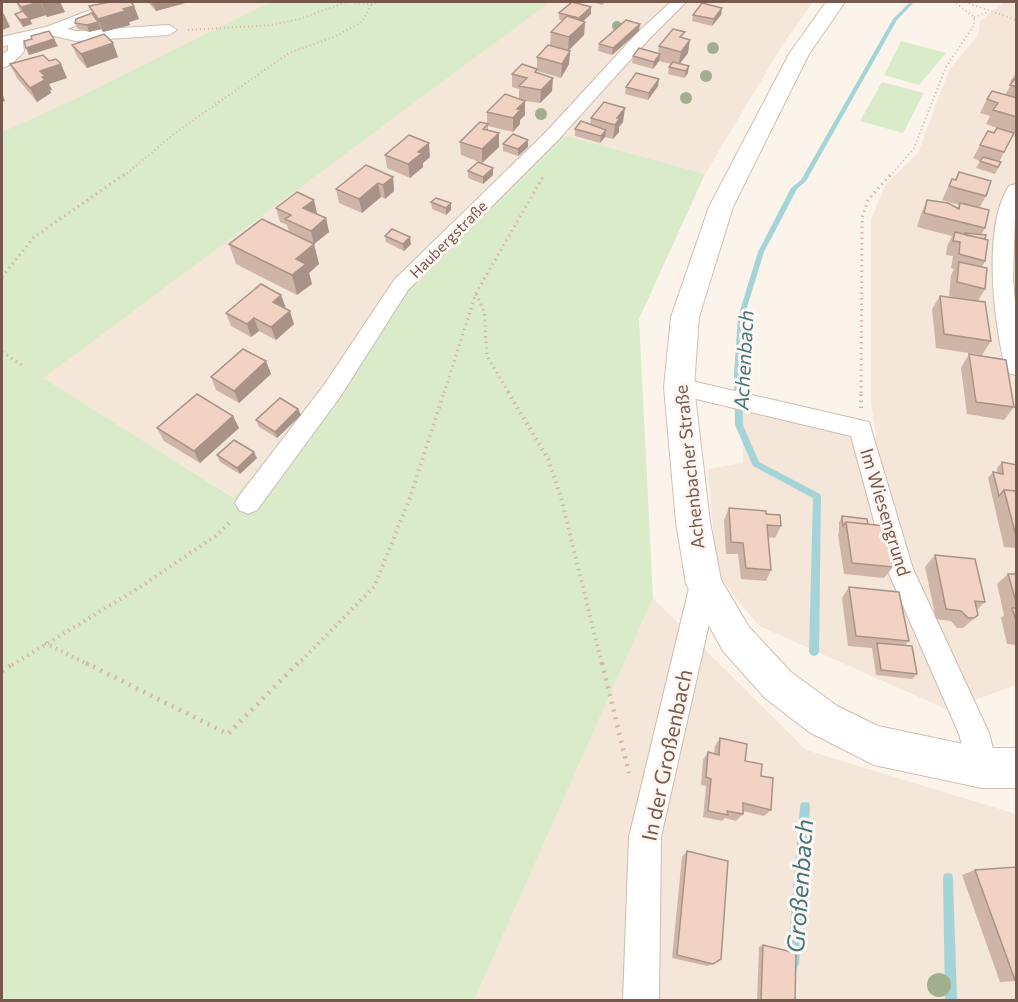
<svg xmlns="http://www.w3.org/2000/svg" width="1018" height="1002" font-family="Commissioner,sans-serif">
	<rect width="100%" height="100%" fill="#fcf4eb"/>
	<path fill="#f4e6d9" d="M 2,2 L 270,2 L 77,98 L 2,132 Z
		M 550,2 L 813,2 L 783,44 L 705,174 L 560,134 L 325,388 L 235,498 L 42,378 Z
		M 1004,2 L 1016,2 L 1016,685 L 948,710 L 759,626 L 717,575 L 708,469 L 743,463 L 743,411 L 876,437 L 871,403 L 871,219 L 886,184 L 918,153 L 949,70 L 978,35 L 980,21 Z
		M 653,598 L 806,750 L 1016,814 L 1016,1000 L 474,1000 Z"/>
	<path fill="#d9ebc9" d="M 270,2 L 550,2 L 43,378 L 234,498 L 325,388 L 411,268 L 560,134 L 705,174 L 639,319 L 653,598 L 474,1000 L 2,1000 L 2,132 L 77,98 Z
		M 901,41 L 946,53 L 919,85 L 884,75 Z
		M 882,82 L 924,93 L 903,133 L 860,121 Z"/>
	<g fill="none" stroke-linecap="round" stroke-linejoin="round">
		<path fill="#a5d4d8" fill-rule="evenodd" d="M 910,2 L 914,2 L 897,20 L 806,181 L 797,189 L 764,252 L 744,317 L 742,373 L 743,425 L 759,462 L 820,494 L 821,496 L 819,652 L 817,655 L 814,656 L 811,655 L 809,652 L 813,498 L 753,466 L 735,425 L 734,373 L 738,317 L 758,252 L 791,188 L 801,180 L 893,19 Z
			M 805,802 L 809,803 L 810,807 L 799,964 L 797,968 L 793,970 L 789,968 L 787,964 L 800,807 L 801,803 Z
			M 948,873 L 952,874 L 953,878 L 957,1000 L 945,1000 L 943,878 L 944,874 Z"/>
		<defs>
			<path id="minor" d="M 111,2 L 130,2 L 128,5 L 67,29 L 76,31 L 169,25 L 177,30 L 169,35 L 76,41 L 50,35 L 23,42 L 24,51 C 19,58 10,66 2,68 L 2,55 L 8,50 L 8,45 L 2,47 L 2,37 L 46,27 Z
				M 671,2 L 686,2 L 650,38 L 558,140 L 408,290 L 340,397 L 257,510 L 248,514 L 239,510 L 235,503 L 239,496 L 324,385 L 394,280 L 546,132 L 638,32 Z
				M 1016,184 L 1013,278 L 1016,314 L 1016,375 L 1008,373 L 1005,367 C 994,321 982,227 1009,186 Z
				M 679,378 L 869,422 L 913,569 L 989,733 L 998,768 L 993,779 L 982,784 L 971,779 L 959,734 L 887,569 L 851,436 L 671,393 L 667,387 L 671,381 Z
				M 704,572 L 714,575 L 718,584 L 661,837 L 659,1000 L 623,1000 L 629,837 L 690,584 L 694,575 Z"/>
			<path id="secondary" d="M 826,2 L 845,2 L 809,54 L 733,207 L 699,317 L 694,387 L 710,522 L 721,580 L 749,627 L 791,672 L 837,706 L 878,726 L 982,748 L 1016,748 L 1016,788 L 982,788 L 874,765 L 809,732 L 765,698 L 723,651 L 686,584 L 676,522 L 664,387 L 671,317 L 709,207 L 789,54 Z"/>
		</defs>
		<use href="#minor" stroke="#cfbbaf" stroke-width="2"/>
		<use href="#secondary" stroke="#d5bdb0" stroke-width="2"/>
		<path stroke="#d7b5a5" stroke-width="2" stroke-dasharray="1 3" stroke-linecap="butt" d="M 351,2 L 371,4 L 381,2
			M 965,2 L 1016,20
			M 974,17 L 989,12
			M 188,30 L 272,25 L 299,19 L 347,2
			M 124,176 L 175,133 L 289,53 L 334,37 L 362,22 L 373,2
			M 890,176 L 914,148 L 946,67 L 974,25 L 974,17 L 954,2"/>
		<path stroke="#d7b5a5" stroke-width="3" stroke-dasharray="1.5 4" stroke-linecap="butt" d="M 2,277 L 34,237 L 125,174
			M 476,294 L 484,311 L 487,356 L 509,393
			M 2,352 L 25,367
			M 444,393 L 476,293 L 543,177
			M 861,393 L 862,218 L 868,200 L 891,174"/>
		<path stroke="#d7b5a5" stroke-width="4" stroke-dasharray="1.5 4.5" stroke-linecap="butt" d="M 508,392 L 548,459 L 561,497 L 602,665
			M 861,408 L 861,392
			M 45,643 L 89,665
			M 12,665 L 137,589 L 217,535 L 231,521
			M 297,665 L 374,587 L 410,498 L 444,392"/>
		<path stroke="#d7b5a5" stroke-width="4.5" stroke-dasharray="2 6" stroke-linecap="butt" d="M 86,663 L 228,734 L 298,663
			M 602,663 L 629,773
			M 2,671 L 15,663"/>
		<use href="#minor" fill="#fff" fill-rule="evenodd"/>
		<use href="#secondary" fill="#fff" fill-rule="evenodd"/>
	</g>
	<g fill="#a1af8e">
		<circle cx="617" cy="26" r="5"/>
		<circle cx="713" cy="48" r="6"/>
		<circle cx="706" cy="76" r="6"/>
		<circle cx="686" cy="98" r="6"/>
		<circle cx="541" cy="114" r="6"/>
		<circle cx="939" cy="985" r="12"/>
	</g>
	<path fill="#cfb5a8" d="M 16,2 L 60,2 L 65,12 L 47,17 L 46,15 L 30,20 L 32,24 L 23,27 L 18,20 L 15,14 L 21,12 Z
		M 148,2 L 189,2 L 156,11 Z
		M 591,2 L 606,2 L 602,5 Z
		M 89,6 L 134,6 L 139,19 L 129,22 L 130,25 L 103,32 L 101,29 L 89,32 L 78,29 L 75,23 L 92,13 Z
		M 722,8 L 721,15 L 712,26 L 692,21 L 693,15 Z
		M 559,13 L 591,14 L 583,21 L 585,22 L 584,35 L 569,50 L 570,51 L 569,64 L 561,78 L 537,71 L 537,73 L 552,91 L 540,103 L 525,101 L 525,115 L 520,120 L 520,124 L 513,132 L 488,126 L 488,130 L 499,133 L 499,147 L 482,163 L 461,155 L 460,142 L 487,124 L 487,112 L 519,99 L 519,89 L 512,87 L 512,74 L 537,69 L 537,57 L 550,45 L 551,32 L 563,21 L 559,19 Z
		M 639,31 L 612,55 L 598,51 L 599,44 Z
		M 684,38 L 688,53 L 680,63 L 688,73 L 684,78 L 668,74 L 669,67 L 671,64 L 659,61 L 653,69 L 632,63 L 633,56 L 658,53 L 659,46 Z
		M 72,45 L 118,57 L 87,68 L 78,58 Z
		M 49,61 L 67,78 L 49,84 L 52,90 L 50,90 L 51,93 L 37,102 L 17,78 L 10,64 Z
		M 1017,71 L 1017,133 L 1014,133 L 999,162 L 1001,162 L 995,174 L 976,168 L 980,161 L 973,158 L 988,131 L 994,133 L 997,128 L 986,124 L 990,116 L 980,113 L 987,99 L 1005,95 L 1012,83 L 1010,82 Z
		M 659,79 L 658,86 L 648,100 L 625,94 L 626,87 Z
		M 591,118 L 623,122 L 619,127 L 619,132 L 613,139 L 605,137 L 600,143 L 575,136 L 575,129 L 590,124 Z
		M 503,144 L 528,147 L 518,156 L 503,151 Z
		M 385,155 L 430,157 L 423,163 L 423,167 L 410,178 L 387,168 Z
		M 493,168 L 493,175 L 483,184 L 468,178 L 468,171 Z
		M 959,172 L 986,196 L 980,207 L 985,228 L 981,235 L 985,261 L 982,267 L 985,289 L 978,301 L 991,341 L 982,355 L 936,348 L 932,309 L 940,296 L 958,298 L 949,296 L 951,275 L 954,269 L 951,268 L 953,256 L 946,255 L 947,246 L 952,236 L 917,227 L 921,214 L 927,200 L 957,208 L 959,205 L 942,200 L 952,179 L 955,180 Z
		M 393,177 L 394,191 L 385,199 L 381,197 L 362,213 L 339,203 L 336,189 Z
		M 431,202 L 451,203 L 451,210 L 446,215 L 432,209 Z
		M 276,208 L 317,213 L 316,214 L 326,218 L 329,232 L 314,244 L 319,264 L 309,273 L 312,284 L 297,295 L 236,264 L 229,244 L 289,232 L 287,225 L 280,222 Z
		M 385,236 L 411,244 L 404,251 L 386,242 Z
		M 285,308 L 294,324 L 276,340 L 259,331 L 251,337 L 231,326 L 226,313 Z
		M 969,354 L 1014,407 L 1004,420 L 967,414 L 961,368 Z
		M 266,361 L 271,374 L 239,403 L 216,390 L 211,377 Z
		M 298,409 L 301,415 L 277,438 L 259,427 L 256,420 Z
		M 233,416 L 239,428 L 200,463 L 164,441 L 157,428 Z
		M 217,455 L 257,458 L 240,474 L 220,462 Z
		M 1002,462 L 1017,465 L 1017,548 L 1004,547 L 988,478 L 993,472 L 997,473 L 997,468 Z
		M 729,508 L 766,514 L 781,526 L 775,538 L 768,537 L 771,570 L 766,581 L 741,579 L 738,554 L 726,554 L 724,520 Z
		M 842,516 L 868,524 L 893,567 L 884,578 L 844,574 L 838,534 L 839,532 L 839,522 Z
		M 935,555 L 985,602 L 977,610 L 978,615 L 963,628 L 957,628 L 951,621 L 936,619 L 925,567 Z
		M 1008,574 L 1017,574 L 1017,645 L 1007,644 L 1001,618 L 1004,615 L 997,584 Z
		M 849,587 L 909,641 L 905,645 L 917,674 L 912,679 L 876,675 L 872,648 L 848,646 L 842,598 Z
		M 720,738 L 761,776 L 771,810 L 764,816 L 743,811 L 743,814 L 736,821 L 725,818 L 722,821 L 703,817 L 706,786 L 701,785 L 703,760 L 708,752 L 714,754 L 715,746 Z
		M 687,851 L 713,964 L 707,966 L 672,958 L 682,857 Z
		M 1017,867 L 1017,981 L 1000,982 L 962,875 L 975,870 Z
		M 763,945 L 795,1000 L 757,1000 L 759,947 Z"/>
	<path fill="#a99388" d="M 40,2 L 46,15 L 30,20 L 32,24 L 23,27 L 20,20 L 26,18 L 21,7 Z
		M 48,2 L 60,2 L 65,12 L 47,17 L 41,3 Z
		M 163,2 L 189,2 L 156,11 L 153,4 Z
		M 134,6 L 139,19 L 129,22 L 130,25 L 103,32 L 98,19 Z
		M 591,7 L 591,14 L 579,25 L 579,18 Z
		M 722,8 L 721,15 L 712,26 L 714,19 Z
		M 2,14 L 4,14 L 10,27 L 2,30 Z
		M 98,22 L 101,29 L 89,32 L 87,25 Z
		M 585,22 L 584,35 L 568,51 L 569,37 Z
		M 640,24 L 639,31 L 612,55 L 613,48 Z
		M 54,39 L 58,46 L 29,55 L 26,48 Z
		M 690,40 L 688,53 L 678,66 L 681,52 Z
		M 113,43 L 118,57 L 87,68 L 81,54 Z
		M 570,51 L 569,64 L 561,78 L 562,64 Z
		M 660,54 L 659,61 L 653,69 L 654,62 Z
		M 61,64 L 67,78 L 49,84 L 52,90 L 50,90 L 51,93 L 37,102 L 30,88 L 40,71 Z
		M 689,66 L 688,73 L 684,78 L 686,71 Z
		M 553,78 L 552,91 L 540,103 L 541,90 Z
		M 659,79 L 658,86 L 648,100 L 649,93 Z
		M 2,93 L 5,101 L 2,102 Z
		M 525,101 L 525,115 L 520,120 L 520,124 L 513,132 L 513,118 L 517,109 Z
		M 625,108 L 623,122 L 619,127 L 619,132 L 613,139 L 615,125 L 617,118 Z
		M 606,130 L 605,137 L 600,143 L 601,136 Z
		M 499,133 L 499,147 L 482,163 L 482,149 Z
		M 528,140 L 528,147 L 518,156 L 518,149 Z
		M 429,143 L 430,157 L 423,163 L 423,167 L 410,178 L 408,164 L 418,152 Z
		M 493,168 L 493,175 L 483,184 L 483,177 Z
		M 393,177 L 394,191 L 385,199 L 383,185 Z
		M 378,183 L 381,197 L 362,213 L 359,199 Z
		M 314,200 L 317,213 L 307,222 L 303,208 Z
		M 451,203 L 451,210 L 446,215 L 446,208 Z
		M 326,218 L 329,232 L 314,244 L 319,264 L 309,273 L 312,284 L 297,295 L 292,275 L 296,259 L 314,245 L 311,231 Z
		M 410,237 L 411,244 L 404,251 L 403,244 Z
		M 281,295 L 286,308 L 273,302 Z
		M 290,311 L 294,324 L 276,340 L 271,327 Z
		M 254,318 L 259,331 L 251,337 L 247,324 Z
		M 266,361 L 271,374 L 239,403 L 234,391 Z
		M 298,409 L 301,415 L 277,438 L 275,432 Z
		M 233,416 L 239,428 L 200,463 L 194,451 Z
		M 254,452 L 257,458 L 240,474 L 237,468 Z"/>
	<path fill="#f1d2c3" stroke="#a99388" stroke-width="1.5" d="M 17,2 L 48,2 L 41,3 L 40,2 L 21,7 Z
		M 111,2 L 131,2 L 134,6 L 123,9 L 125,11 L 98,19 L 89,6 Z
		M 151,2 L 163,2 L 153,4 Z
		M 572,2 L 591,7 L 579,18 L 559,13 Z
		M 702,3 L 722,8 L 714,19 L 693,15 Z
		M 23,11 L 29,18 L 20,20 L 15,14 Z
		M 92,13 L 98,22 L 87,25 L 75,23 L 76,19 Z
		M 567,16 L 585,22 L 569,37 L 551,32 Z
		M 626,20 L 640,24 L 613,48 L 599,44 Z
		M 673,29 L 685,32 L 680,37 L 690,40 L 681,52 L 659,46 Z
		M 49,31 L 54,39 L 26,48 L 24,41 L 32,39 L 31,36 Z
		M 104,34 L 113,43 L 81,54 L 72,45 Z
		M 548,45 L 570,51 L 562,64 L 537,57 Z
		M 639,48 L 660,54 L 654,62 L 633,56 Z
		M 43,55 L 49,61 L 56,59 L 61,64 L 40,71 L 45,76 L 42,77 L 45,80 L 30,88 L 10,64 Z
		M 673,62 L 689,66 L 686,71 L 669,67 Z
		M 522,64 L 537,69 L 535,72 L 553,78 L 541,90 L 519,86 L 527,78 L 512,74 Z
		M 636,73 L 659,79 L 649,93 L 626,87 Z
		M 1017,76 L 1017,87 L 1010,85 Z
		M 992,91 L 1017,98 L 1017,117 L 993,110 L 998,103 L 987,99 Z
		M 505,94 L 525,101 L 517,109 L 520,110 L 513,118 L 487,112 Z
		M 604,102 L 625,108 L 617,118 L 620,118 L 615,125 L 591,118 Z
		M 581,121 L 606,130 L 601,136 L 575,129 Z
		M 480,122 L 488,124 L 483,129 L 499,133 L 482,149 L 460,142 Z
		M 997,128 L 1014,133 L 1004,152 L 980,145 L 988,131 L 994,133 Z
		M 513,134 L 528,140 L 518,149 L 503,144 Z
		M 409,135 L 429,143 L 418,152 L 422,153 L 408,164 L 385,155 Z
		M 983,157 L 1001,162 L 998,167 L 980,161 Z
		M 478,162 L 493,168 L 483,177 L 468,171 Z
		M 366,165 L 393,177 L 383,185 L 378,183 L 359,199 L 336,189 Z
		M 959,172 L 991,181 L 986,196 L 949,186 L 952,179 L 956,180 Z
		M 297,192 L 314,200 L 303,208 L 326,218 L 311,231 L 285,219 L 291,215 L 276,208 Z
		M 436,198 L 451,203 L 446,208 L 431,202 Z
		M 927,200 L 948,203 L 959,209 L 960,203 L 989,210 L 985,228 L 924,213 Z
		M 262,219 L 314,244 L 296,259 L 306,264 L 292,275 L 229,244 Z
		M 392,229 L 410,237 L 403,244 L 385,236 Z
		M 955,232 L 988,240 L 985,261 L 959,254 L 960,242 L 953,241 Z
		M 965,233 L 986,235 L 985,239 L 965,235 Z
		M 959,262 L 987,268 L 985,289 L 957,282 Z
		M 261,284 L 281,295 L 273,302 L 290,311 L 271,327 L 254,318 L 247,324 L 226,313 Z
		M 940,296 L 985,302 L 991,341 L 944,334 Z
		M 243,349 L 266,361 L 234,391 L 211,377 Z
		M 969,354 L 1006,360 L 1014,407 L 976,402 Z
		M 197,394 L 233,416 L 194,451 L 157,428 Z
		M 280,398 L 298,409 L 275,432 L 256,420 Z
		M 234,440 L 254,452 L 237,468 L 217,455 Z
		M 1002,462 L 1017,465 L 1017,491 L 1004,490 L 999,496 L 993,472 L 1003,474 Z
		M 1004,490 L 1017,491 L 1017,536 L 1016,536 Z
		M 729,508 L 766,511 L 766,514 L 780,515 L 781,526 L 767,525 L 771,570 L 746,568 L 743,543 L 731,542 Z
		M 842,516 L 867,519 L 868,524 L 846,522 L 843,526 Z
		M 846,522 L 886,526 L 893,567 L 852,563 Z
		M 935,555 L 975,559 L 985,602 L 975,601 L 978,615 L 974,618 L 968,618 L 961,611 L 946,609 Z
		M 1008,574 L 1017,574 L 1017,605 Z
		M 849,587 L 899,592 L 909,641 L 856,636 Z
		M 1012,608 L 1017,608 L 1017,624 Z
		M 877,643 L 912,646 L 917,674 L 881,670 Z
		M 720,738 L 747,744 L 745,761 L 762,764 L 761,776 L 773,778 L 771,810 L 743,803 L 743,814 L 727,811 L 728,815 L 708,811 L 711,779 L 706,777 L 708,752 L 719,755 Z
		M 687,851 L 728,861 L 721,959 L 713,964 L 677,955 Z
		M 1017,867 L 1017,980 L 1015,980 L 975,870 Z
		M 763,945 L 796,953 L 795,1000 L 761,1000 Z"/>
	<g text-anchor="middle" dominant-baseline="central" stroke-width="6" stroke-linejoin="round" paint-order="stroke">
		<g font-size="15" fill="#78594d" stroke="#fff8f2">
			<text transform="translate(448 239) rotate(-45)">Haubergstraße</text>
		</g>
		<g font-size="18" fill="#78594d" stroke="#fff8f2">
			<text transform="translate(689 467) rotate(-96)">Achenbacher Straße</text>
			<text transform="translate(886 512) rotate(73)">Im Wiesengrund</text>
		</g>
		<g font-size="20" font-style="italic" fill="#41777c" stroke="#fff8f2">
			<text transform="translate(743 360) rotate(-87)">Achenbach</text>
		</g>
		<g font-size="21" fill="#78594d" stroke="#fff8f2">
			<text transform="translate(666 755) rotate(-78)">In der Großenbach</text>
		</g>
		<g font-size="24" font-style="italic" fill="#41777c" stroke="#fff8f2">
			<text transform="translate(799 886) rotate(-86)">Großenbach</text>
		</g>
	</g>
	<rect width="1018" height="1002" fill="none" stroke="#78594d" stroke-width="6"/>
</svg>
